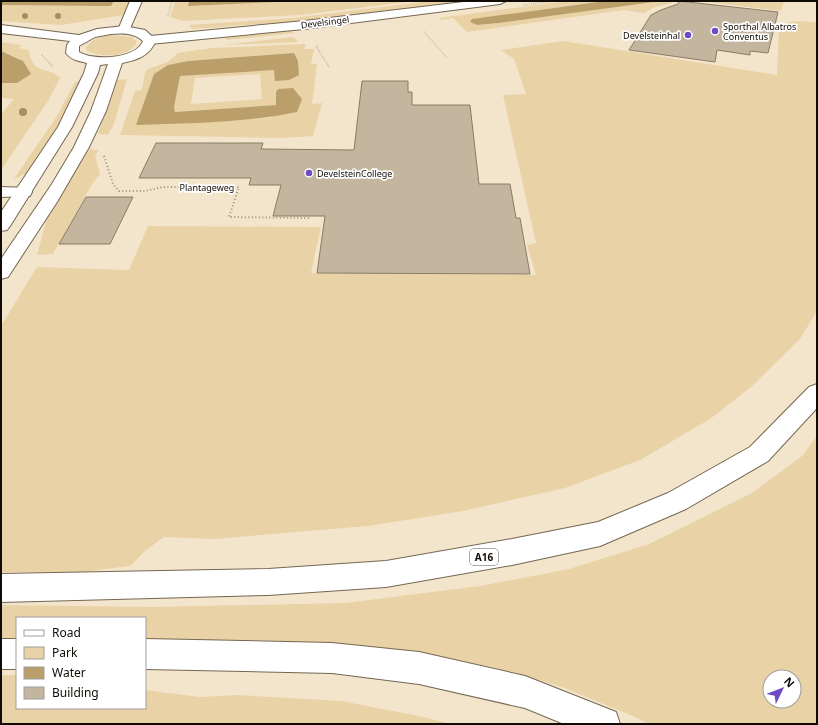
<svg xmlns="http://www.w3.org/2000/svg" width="818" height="725" font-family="'Noto Sans',sans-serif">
	<rect width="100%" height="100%" fill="#f3e5cb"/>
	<path fill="#ead2a7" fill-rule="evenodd" d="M 114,1 L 129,1 L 124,15 L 61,25 L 1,21 L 1,5 L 111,6 Z
		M 175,1 L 189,1 L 188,6 L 302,1 L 416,1 L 300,15 L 182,21 L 170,17 Z
		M 430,1 L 470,1 L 316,20 L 192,29 L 189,25 L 293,18 Z
		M 567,1 L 605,1 L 472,19 L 470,22 L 478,25 L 499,23 L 661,1 L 673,1 L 672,3 L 655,7 L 644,13 L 624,10 L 467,32 L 453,18 L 441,20 L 439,18 Z
		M 701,1 L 784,1 L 781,11 Z
		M 796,21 L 817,22 L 817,311 L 800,339 L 751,387 L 710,419 L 640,460 L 565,488 L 463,511 L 368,526 L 214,539 L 164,537 L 145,551 L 130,566 L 82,572 L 1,572 L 1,326 L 37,267 L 129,270 L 148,226 L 319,227 L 321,227 L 311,273 L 536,275 L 527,245 L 536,243 L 503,95 L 526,94 L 514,59 L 501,50 L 563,41 L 777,75 L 779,27 L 785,23 Z
		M 291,30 L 294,33 L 227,40 L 226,38 Z
		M 109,35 L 132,37 L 137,42 C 130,58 99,58 86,50 L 86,47 L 93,40 Z
		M 293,37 L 298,42 L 222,45 Z
		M 1,42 L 22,45 L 18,48 L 29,50 C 32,77 51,66 60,78 L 48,101 L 1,170 L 1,114 L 14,99 L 1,98 L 1,83 L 17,83 L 20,59 L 1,51 Z
		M 306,44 L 304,49 L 314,49 L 311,64 L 317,64 L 312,104 L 322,103 L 313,136 L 284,138 L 120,135 L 135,91 L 142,90 L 145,73 L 148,69 L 168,62 L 178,53 L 212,48 ZM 294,53 L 274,69 L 179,76 L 174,107 L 175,112 L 276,105 L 276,92 L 278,89 L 293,88 L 302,99 L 270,118 L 137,124 L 154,74 L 168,65 L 188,61 ZM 260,74 L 262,99 L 191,104 L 195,78 Z
		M 127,79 L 114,124 L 108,135 L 98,134 L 117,80 Z
		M 75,82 L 81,82 L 66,116 L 32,171 L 14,179 L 57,116 Z
		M 89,149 L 99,150 L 95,156 L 100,174 L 92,184 L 53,254 L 37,255 L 47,218 Z
		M 817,436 L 817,724 L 648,724 L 635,717 L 562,687 L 492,667 L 354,646 L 259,640 L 145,640 L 145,618 L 17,618 L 17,640 L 1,640 L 1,605 L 151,607 L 345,603 L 480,586 L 569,569 L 649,544 L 752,493 L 802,456 ZM 770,677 L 794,677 L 794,701 L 770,701 Z
		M 1,675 L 17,675 L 17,708 L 145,708 L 145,690 L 200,697 L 238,695 L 341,701 L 419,716 L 451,724 L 1,724 Z"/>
	<path fill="#bb9f6b" d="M 1,1 L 114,1 L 111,6 L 98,6 L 1,5 Z
		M 189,1 L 302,1 L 188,6 Z
		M 605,1 L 661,1 L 499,23 L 477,25 L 470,22 L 472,19 Z
		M 1,51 L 23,61 L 31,74 L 17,83 L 1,83 Z
		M 294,53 L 298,61 L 299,75 L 289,80 L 275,81 L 274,70 L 180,76 L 174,107 L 175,112 L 276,105 L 276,92 L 278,89 L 293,88 L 302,99 L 297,112 C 245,123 190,123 136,125 L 154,74 L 168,65 L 188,61 Z"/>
	<path fill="#c4b69e" stroke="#887c65" d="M 679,1 L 778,12 L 768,53 L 750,51 L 750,55 L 717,50 L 715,62 L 629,50 L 651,15 L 661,10 L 678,4 Z
		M 362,81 L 408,81 L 408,92 L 412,92 L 412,105 L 470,105 L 479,184 L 510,184 L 516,218 L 520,218 L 530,274 L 317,273 L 325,216 L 273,216 L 281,185 L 249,185 L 251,178 L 139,178 L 156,143 L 263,143 L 261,149 L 354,150 Z
		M 86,197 L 133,197 L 110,244 L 59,244 Z"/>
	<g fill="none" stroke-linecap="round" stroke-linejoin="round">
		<defs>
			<path id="minor" d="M 130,1 L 142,1 L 128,33 L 120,33 L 118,30 Z
				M 472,1 L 506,1 L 500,4 L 304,29 L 150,44 L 144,40 L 150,36 L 304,21 Z
				M 1,187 L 30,188 L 32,192 L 30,196 L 1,197 Z"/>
			<path id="major" d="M 1,25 L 79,35 L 97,29 L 124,26 L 145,30 L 156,40 C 150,56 137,60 122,63 L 106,111 L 89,147 L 57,202 L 8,277 L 1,279 L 1,259 L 52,184 L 74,147 L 91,111 L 108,64 L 100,65 L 98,73 L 72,127 L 10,226 L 7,230 L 1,231 L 1,212 L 58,127 L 84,73 L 87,63 C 79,61 71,60 66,53 L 67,45 L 70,41 L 1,33 ZM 111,34 C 123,33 134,33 143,41 C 136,59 94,61 79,52 L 79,46 L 95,37 Z"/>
			<path id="highway" d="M 817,384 L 817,408 L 768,461 L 686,509 L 600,546 L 512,565 L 386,587 L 268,595 L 1,602 L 1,574 L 268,569 L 386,561 L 512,539 L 598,522 L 668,493 L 750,447 L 809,387 Z
				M 1,639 L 17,639 L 17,669 L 1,669 Z
				M 145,639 L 332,643 L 419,652 L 525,676 L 616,712 L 620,724 L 564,724 L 525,708 L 419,684 L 332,673 L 145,669 Z"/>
		</defs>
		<use href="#minor" stroke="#746751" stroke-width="2"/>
		<use href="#major" stroke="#746751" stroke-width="2"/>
		<use href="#highway" stroke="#746751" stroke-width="2"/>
		<path stroke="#9b907d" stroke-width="1.5" stroke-dasharray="0.5 1.5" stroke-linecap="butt" d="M 523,5 L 554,1
			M 168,16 L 172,1
			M 424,32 L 447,58
			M 316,46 L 329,67
			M 42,55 L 53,67"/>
		<path stroke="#9b907d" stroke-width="2" stroke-dasharray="1 2.5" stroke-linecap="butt" d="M 104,156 L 113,184 L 119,191 L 145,191 L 163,187 L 239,187 L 229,217 L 311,218"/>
		<use href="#minor" fill="#fff" fill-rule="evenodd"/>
		<use href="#major" fill="#fff" fill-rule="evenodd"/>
		<use href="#highway" fill="#fff" fill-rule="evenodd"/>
	</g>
	<g fill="#a58f5f">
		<circle cx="25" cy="16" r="3"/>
		<circle cx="58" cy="16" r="3"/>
		<circle cx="23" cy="112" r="4"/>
	</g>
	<g fill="#6e4bc4" stroke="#fff" stroke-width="1.5">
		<circle cx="715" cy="31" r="4"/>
		<circle cx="688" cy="35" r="4"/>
		<circle cx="309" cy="173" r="4"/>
	</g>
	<g text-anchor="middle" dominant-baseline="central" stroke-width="3.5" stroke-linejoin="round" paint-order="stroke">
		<g font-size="9" fill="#100b04" stroke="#fff">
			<text transform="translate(325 22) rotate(-7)">Develsingel</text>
			<text x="207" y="187">Plantageweg</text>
		</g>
		<g font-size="9" fill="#100b04" stroke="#fff" text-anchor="start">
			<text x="723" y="26">Sporthal Albatros<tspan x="723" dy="10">Conventus</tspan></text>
			<text x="680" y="35" text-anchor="end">Develsteinhal</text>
			<text x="317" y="173">DevelsteinCollege</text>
		</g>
		<rect fill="#fff" stroke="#58544f" stroke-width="1" x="470" y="549" width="28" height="16" rx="3"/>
		<g font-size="10" font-weight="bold" fill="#100b04">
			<text x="484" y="557">A16</text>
		</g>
	</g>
	<rect width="818" height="725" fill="none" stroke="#100b04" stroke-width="4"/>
	<rect x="16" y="617" width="130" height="92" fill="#ffffff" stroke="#9f9d9b"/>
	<rect x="24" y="630" width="20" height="6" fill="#ffffff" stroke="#9f9d9b"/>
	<text x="52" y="637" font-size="12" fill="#100b04">Road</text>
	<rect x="24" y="647" width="20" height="12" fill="#ead2a7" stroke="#9f9d9b"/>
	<text x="52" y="657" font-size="12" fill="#100b04">Park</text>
	<rect x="24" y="667" width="20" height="12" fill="#bb9f6b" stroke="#9f9d9b"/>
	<text x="52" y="677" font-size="12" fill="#100b04">Water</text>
	<rect x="24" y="687" width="20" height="12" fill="#c4b69e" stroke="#9f9d9b"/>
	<text x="52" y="697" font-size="12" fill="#100b04">Building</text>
	<g transform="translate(782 689) rotate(47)"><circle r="19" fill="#ffffff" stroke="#9f9d9b"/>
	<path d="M0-3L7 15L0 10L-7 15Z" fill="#6e4bc4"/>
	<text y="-6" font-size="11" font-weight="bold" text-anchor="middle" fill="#100b04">N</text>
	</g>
</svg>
